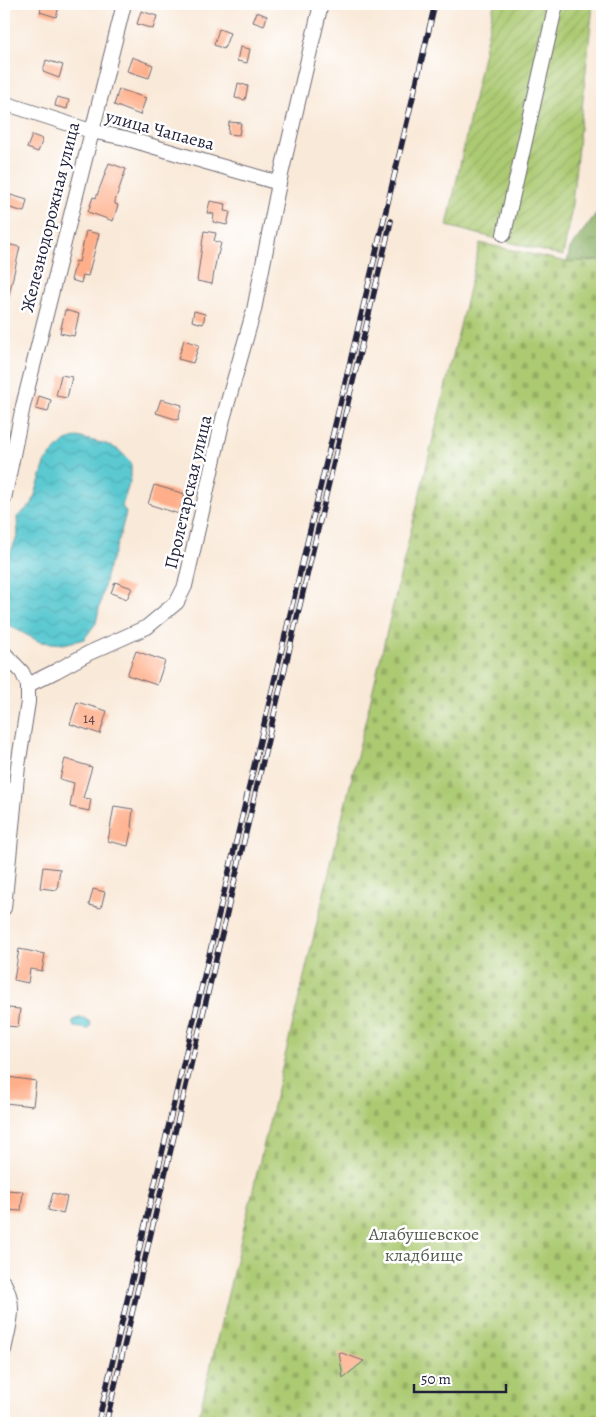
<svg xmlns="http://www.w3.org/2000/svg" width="606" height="1427" font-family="Alegreya,serif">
	<defs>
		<pattern id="forest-crowns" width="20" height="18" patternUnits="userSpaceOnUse" patternTransform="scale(1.25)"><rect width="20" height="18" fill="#89ae64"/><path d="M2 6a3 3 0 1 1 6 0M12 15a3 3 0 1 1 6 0" fill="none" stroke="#708d54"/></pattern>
		<pattern id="cemetery-stones" width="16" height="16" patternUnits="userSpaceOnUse" patternTransform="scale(1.25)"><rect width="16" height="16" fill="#acca72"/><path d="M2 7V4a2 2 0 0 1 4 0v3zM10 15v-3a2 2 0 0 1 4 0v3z" fill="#94ad64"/></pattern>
		<pattern id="garden-furrows" width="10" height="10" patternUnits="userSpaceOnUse" patternTransform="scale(1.25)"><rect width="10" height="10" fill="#acca72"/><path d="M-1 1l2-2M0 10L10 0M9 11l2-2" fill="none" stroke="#94ad64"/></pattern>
		<pattern id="water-waves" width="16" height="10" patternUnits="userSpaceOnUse" patternTransform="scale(1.25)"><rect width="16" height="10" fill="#5cc9d1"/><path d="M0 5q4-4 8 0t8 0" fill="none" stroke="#50acb4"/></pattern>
	</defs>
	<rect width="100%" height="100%" fill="#fff"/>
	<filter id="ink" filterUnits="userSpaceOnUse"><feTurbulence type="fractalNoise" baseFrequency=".02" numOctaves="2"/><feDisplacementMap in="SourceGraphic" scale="10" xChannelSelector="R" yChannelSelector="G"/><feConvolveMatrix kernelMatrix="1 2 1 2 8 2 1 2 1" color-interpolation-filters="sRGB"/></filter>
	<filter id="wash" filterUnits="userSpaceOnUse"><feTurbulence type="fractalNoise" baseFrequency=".0096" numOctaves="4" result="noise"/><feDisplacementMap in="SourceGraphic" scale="20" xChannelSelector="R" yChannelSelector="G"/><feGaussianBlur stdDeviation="1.12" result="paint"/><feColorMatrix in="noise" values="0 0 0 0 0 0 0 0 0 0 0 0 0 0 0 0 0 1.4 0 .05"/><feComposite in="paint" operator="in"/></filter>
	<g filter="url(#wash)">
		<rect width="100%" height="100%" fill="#f9e9d8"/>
		<path fill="url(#forest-crowns)" stroke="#566850" d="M 602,206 L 602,260 L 567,262 L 570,248 Z
			M 4,423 L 16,439 L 4,489 Z"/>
		<path fill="url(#cemetery-stones)" stroke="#677656" d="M 480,243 L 567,262 L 602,260 L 602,1423 L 197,1423 Z"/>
		<path fill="url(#garden-furrows)" stroke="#677656" d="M 494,4 L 593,4 L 571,213 L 563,256 L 447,226 Z"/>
		<path fill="url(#water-waves)" stroke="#3f7686" d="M 77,437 L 106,444 L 119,450 L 131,462 L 131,478 L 122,506 L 126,513 L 118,542 L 107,572 L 96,623 L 84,639 L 64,644 L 40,642 L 10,626 L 4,619 L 4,574 L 6,562 L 18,535 L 17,517 L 32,504 L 46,460 L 64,442 Z
			M 79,1018 L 84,1018 L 91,1023 L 89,1029 L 74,1027 L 72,1022 L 75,1019 Z"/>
		<g id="blocks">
			<path fill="#feae89" d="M 42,4 L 60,4 L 56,17 L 40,12 Z
				M 141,11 L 157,16 L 153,29 L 137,24 Z
				M 257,12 L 267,16 L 264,26 L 253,22 Z
				M 219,29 L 230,33 L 224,49 L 214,45 Z
				M 240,47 L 250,49 L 247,63 L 237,61 Z
				M 132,57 L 153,65 L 149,78 L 127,71 Z
				M 46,60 L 63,65 L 59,78 L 43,72 Z
				M 238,83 L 248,86 L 245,100 L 235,98 Z
				M 119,89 L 146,98 L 140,115 L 114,105 Z
				M 57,97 L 69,100 L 67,109 L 55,106 Z
				M 229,122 L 241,123 L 239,135 L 228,134 Z
				M 32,135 L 43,139 L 38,152 L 27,148 Z
				M 109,163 L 126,169 L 115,201 L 115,204 L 118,205 L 113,221 L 88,212 L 93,197 L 96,198 Z
				M 11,195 L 27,200 L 24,212 L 7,207 Z
				M 210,201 L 226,204 L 224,211 L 230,212 L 227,225 L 213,222 L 214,214 L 207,213 Z
				M 86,231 L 99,234 L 88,276 L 83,275 L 81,283 L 71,280 L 76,261 L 79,262 Z
				M 204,231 L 216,233 L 214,241 L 221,243 L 218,255 L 217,255 L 212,284 L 197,281 Z
				M 7,244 L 20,247 L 8,299 L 4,298 L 4,258 Z
				M 65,310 L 79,314 L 74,336 L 60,333 Z
				M 194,311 L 205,314 L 203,324 L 192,321 Z
				M 184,340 L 199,345 L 193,363 L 178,359 Z
				M 61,375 L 72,377 L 67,398 L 56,396 Z
				M 39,396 L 51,400 L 48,412 L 36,409 Z
				M 161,399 L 182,405 L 178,420 L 156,413 Z
				M 154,485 L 185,494 L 179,514 L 148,504 Z
				M 115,582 L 132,588 L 127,599 L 111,593 Z
				M 136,651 L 165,661 L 157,685 L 127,675 Z
				M 77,702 L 107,711 L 100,734 L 70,724 Z
				M 65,759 L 92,767 L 83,798 L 91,799 L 89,811 L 70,807 L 74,783 L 60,779 Z
				M 114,806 L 133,809 L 131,827 L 132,827 L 128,846 L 108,841 Z
				M 43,867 L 60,869 L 57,890 L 40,888 Z
				M 93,889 L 105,892 L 101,908 L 89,905 Z
				M 19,949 L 45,954 L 42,971 L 30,969 L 28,983 L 14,980 Z
				M 8,1008 L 20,1009 L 18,1027 L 6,1026 Z
				M 8,1077 L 36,1081 L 33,1106 L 5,1103 Z
				M 4,1190 L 23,1191 L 21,1211 L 4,1210 Z
				M 53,1193 L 67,1197 L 63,1214 L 48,1210 Z
				M 339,1352 L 364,1361 L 343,1378 Z"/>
		</g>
	</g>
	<g filter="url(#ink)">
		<use href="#blocks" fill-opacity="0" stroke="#6d6872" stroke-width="1"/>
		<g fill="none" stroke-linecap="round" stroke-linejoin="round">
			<defs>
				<path id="minor" d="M 4,103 L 91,131 L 125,138 L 182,155 L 279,183
					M 504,234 L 556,4
					M 4,499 L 23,406 L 124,4
					M 4,653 L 22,672 L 28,685
					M 4,908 L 18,766 L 28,702 L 28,685 L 56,671 L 89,653 L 147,627 L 177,602 L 185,586 L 223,419 L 254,310 L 279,183 L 321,4
					M 4,1283 C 17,1306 9,1325 4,1350"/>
			</defs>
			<use href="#minor" stroke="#6d6872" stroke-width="16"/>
			<use href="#minor" stroke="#fff" stroke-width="14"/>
			<defs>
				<path id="rail" d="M 98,1423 L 435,4
					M 106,1423 L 391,221"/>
			</defs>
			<use href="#rail" stroke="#22223b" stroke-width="5.5"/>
			<use href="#rail" stroke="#fff" stroke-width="4" stroke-dasharray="11" stroke-linecap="butt"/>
		</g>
	</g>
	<g text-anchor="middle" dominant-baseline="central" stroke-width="5" stroke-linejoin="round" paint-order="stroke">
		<g font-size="15" fill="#59454e">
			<text x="89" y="718">14</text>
		</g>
		<g font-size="18" fill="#22223b" stroke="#fff">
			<text transform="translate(160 130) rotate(15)">улица Чапаева</text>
			<text transform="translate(50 217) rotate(-76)">Железнодорожная улица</text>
			<text transform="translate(188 492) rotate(-77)">Пролетарская улица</text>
		</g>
		<g font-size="18" fill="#525d4e" stroke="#fff">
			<text x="424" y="1234">Алабушевское<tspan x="424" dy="21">кладбище</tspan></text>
		</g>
	</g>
	<rect width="606" height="1427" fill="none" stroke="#fff" stroke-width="20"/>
	<path d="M414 1384v8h92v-8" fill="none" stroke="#22223b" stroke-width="2.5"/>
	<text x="421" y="1384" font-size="15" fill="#22223b" stroke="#ffffff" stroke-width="4" paint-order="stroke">50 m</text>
</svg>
